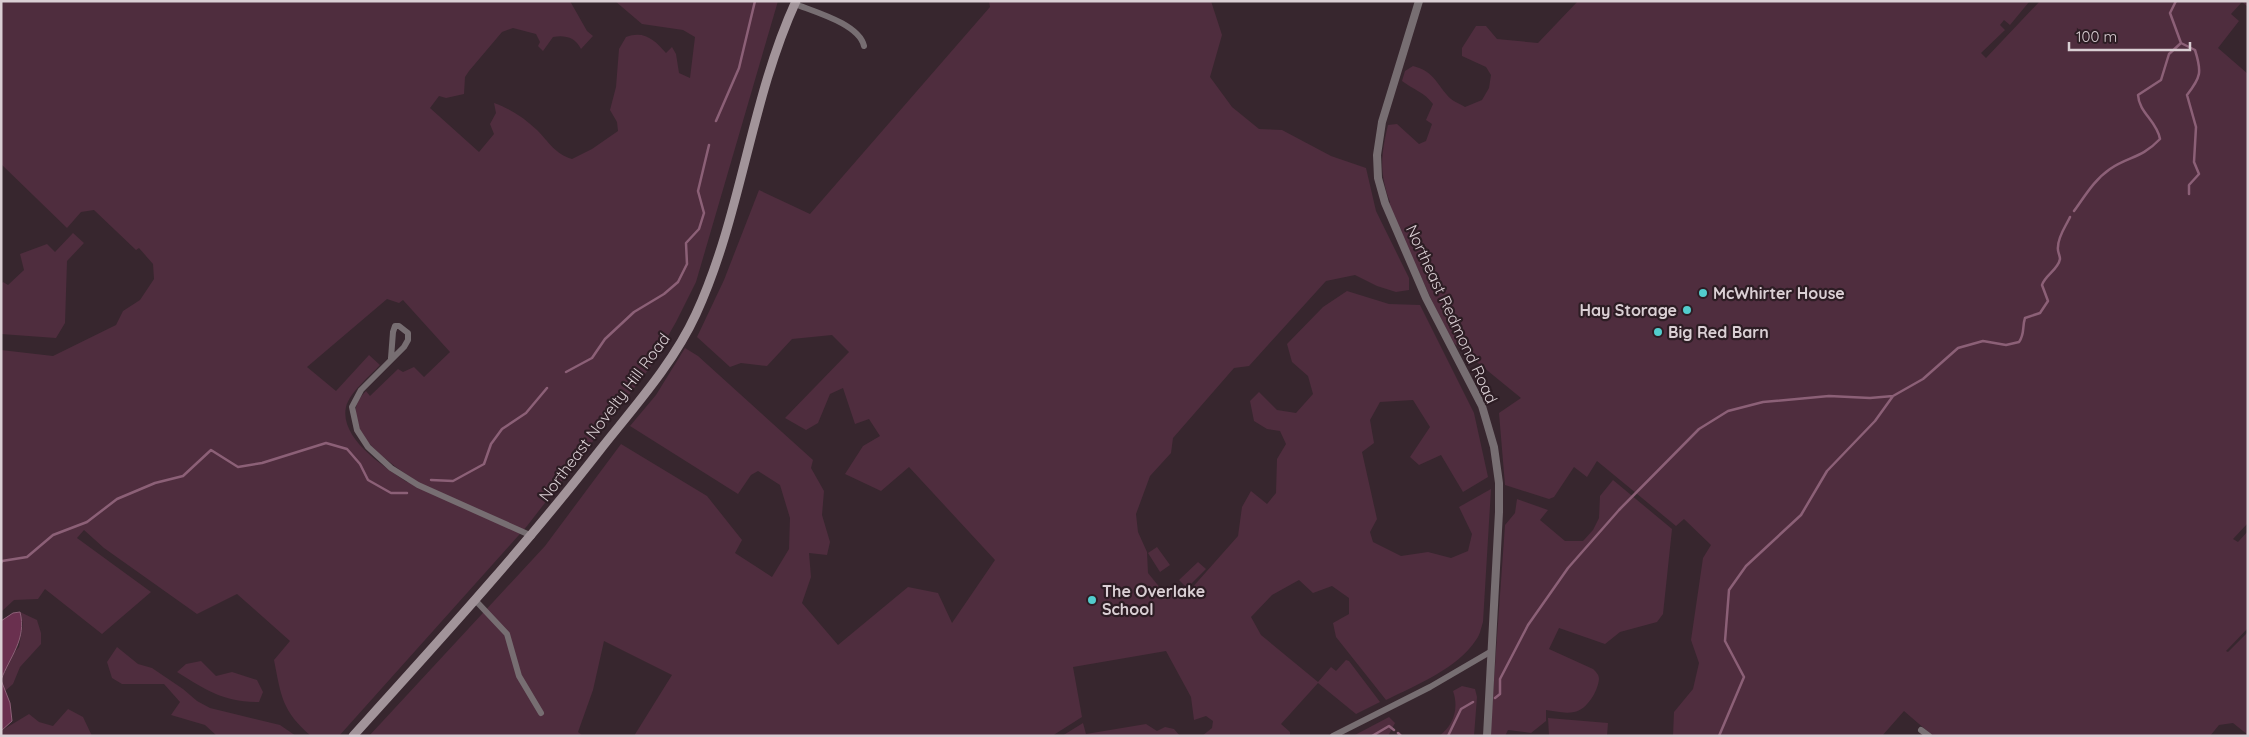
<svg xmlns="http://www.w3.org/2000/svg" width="2249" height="737" font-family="Quicksand,sans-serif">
	<rect width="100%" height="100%" fill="#37262e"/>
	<path fill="#4f2d3e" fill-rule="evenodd" d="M 1,1 L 570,1 L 587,31 L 593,36 L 581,49 C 575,37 565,35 553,37 L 543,51 L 538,46 L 540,42 L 536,34 L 513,28 L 502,32 L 469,71 L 465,77 L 464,94 L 446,98 L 439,96 L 430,108 L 479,152 L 494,134 L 490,124 L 496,113 L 494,103 C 511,109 524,118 537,130 C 549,142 555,154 572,159 L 592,149 L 618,131 L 617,122 L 610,110 L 616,87 L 619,49 L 626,37 C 644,30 655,40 666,53 L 672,47 L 676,54 L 679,73 L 690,78 L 695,37 L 683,30 L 642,24 L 615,1 L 778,1 L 696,282 L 676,322 L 649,369 L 527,526 L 339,736 L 311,736 C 282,711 281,696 274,660 L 290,641 L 237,594 L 197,614 L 104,548 L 84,530 L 77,538 L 151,592 L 102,634 L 45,589 L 38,599 L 14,600 L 1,612 L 1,350 L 53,356 L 116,325 L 123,311 L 140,300 L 154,279 L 153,264 L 139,248 L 136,250 L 94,210 L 81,212 L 67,228 L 1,164 ZM 387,299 L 399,303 L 403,300 L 450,352 L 424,377 L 414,367 L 403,372 L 398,369 L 370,396 L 366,391 C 332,424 388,462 412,478 L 407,482 C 386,468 339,439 346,407 C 350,392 369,377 380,365 L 369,355 L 336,391 L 307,367 Z
		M 989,1 L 1211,1 L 1222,35 L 1210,77 L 1232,107 L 1259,129 L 1282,130 L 1331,156 L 1366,168 L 1376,211 L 1409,278 L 1409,290 L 1396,292 L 1377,286 L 1355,275 L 1326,281 L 1249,366 L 1234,368 L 1173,438 L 1171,453 L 1150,476 L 1136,514 L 1138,532 L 1147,552 L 1148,573 L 1161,589 L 1183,598 L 1238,536 L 1242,507 L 1251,491 L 1267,504 L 1276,493 L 1277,459 L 1286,444 L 1280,431 L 1267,429 L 1254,421 L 1250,401 L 1259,392 L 1277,410 L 1296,413 L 1313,394 L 1308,376 L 1292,362 L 1287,344 L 1323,307 L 1347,291 L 1389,304 L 1420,305 L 1474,413 L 1488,477 L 1463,492 L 1441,455 L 1419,465 L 1410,457 L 1430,427 L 1413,400 L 1380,402 L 1370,420 L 1374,443 L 1362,452 L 1377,519 L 1370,532 L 1373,542 L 1401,556 L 1428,552 L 1451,558 L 1468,551 L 1472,534 L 1459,507 L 1491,489 L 1483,622 C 1481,628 1480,635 1476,640 C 1457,669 1416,685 1386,700 L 1336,637 L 1333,623 L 1349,614 L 1349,598 L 1332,586 L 1313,593 L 1299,580 L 1272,595 L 1251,617 L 1261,635 L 1318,682 L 1331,667 L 1336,671 L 1346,660 L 1349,661 L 1380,702 L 1356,714 L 1318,683 L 1281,724 L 1290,732 L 1290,736 L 1202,736 L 1212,728 L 1213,721 L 1206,716 L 1194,720 L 1191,697 L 1166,651 L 1073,667 L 1082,717 L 1052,736 L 634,736 L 672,675 L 604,641 L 593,690 L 578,732 L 583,736 L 369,736 L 545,546 L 621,444 L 707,496 L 742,540 L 735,553 L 772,577 L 789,549 L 790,518 L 780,485 L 758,471 L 751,475 L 738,494 L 630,426 L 656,395 L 685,348 L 698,356 L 813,460 L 811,468 L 824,491 L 822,515 L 830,542 L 827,555 L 809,553 L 811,577 L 802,603 L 838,645 L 908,587 L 938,593 L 952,623 L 995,560 L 909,467 L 881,491 L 845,474 L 863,446 L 880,436 L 869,419 L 855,424 L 843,388 L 830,394 L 818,423 L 806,430 L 785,418 L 849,352 L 832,335 L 792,339 L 767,366 L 741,363 L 730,367 L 697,337 L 724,280 L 759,190 L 810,214 L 990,7 Z
		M 1578,1 L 2029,2 L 2010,25 L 2004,20 L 2000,25 L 2005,30 L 1981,53 L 1986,58 L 2040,1 L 2248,1 L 2248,7 L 2242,2 L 2231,14 L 2239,21 L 2218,48 L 2248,74 L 2248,523 L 2233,539 L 2238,542 L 2248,531 L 2248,628 L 2226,651 L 2228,652 L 2248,632 L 2248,735 L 2233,723 L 2219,725 L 2210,736 L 1933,736 L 1904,711 L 1882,736 L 1673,736 L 1674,712 L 1693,689 L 1699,663 L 1691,640 L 1703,558 L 1711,545 L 1684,519 L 1676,526 L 1597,461 L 1587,477 L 1574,467 L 1554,497 L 1549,499 L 1505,485 L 1499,413 L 1521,398 L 1450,340 L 1388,205 L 1390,202 C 1379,173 1381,154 1388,125 L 1397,124 L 1419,144 L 1426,141 L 1432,124 L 1426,120 L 1433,104 C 1424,92 1414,90 1402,81 L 1405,71 L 1413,66 C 1436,72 1436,85 1451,99 C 1454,102 1461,104 1465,107 L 1482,100 L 1489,88 L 1491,75 L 1486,67 L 1462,56 L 1462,48 L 1476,26 L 1486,26 L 1497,39 L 1538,43 Z
		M 73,233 L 84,243 L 67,261 L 65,323 L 56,338 L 1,334 L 1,284 L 3,282 L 8,285 L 24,270 L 20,254 L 47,244 L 55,252 Z
		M 1613,480 L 1672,529 L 1663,614 L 1657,622 L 1620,632 L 1605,644 L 1559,628 L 1549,649 L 1593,669 C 1595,671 1599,674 1599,679 C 1598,691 1587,710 1574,712 C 1565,714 1554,711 1546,710 L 1546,721 L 1531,733 L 1508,730 L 1505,736 L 1490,736 L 1505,525 L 1515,513 L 1517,499 L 1548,510 L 1540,520 L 1565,541 L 1583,541 L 1593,530 L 1599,518 L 1600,496 Z
		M 1157,547 L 1170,565 L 1160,572 L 1148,553 Z
		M 1198,562 L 1206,569 L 1187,588 L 1179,580 Z
		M 20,612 L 37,620 L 41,633 L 41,644 L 20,667 L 13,684 L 5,691 L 1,680 L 11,656 L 19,647 L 23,624 Z
		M 117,647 L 138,664 L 152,668 L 183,689 L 197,701 L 210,708 L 280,725 L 296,736 L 217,736 L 205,725 L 171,715 L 180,702 L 164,684 L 122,684 L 112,678 L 107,662 Z
		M 201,661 L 216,676 L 232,672 L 257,680 L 263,692 L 259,702 C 223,702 206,690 177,672 L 186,664 Z
		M 1462,686 L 1475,689 L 1477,697 L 1474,736 L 1439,736 C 1454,725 1459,708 1453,691 Z
		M 68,709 L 83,717 L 92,736 L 1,736 L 1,731 L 29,714 L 39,722 L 53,726 Z
		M 1389,717 L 1395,723 L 1388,736 L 1353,736 Z
		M 1548,718 L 1608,723 L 1607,736 L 1549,736 Z
		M 1083,723 L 1086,734 L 1146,724 L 1157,731 L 1165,727 L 1174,729 L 1180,736 L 1062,736 Z"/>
	<path fill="#6a304f" stroke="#8c6077" d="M 20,612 C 27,639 10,656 1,680 L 10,703 L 12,721 L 1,731 L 1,621 L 13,613 Z"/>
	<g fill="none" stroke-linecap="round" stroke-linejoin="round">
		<path stroke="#8c6077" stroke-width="2.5" d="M 2181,43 L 2195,50 C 2202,72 2201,77 2187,95 L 2196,127 L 2194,162 L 2199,174 L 2189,185 L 2189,194
			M 716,121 L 739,68 L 755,1
			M 2074,211 C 2085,196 2094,180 2110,169 C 2129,156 2141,159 2160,139 C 2157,121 2139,113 2138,95 L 2161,80 L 2169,54 L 2181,43 L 2170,13 L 2176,1
			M 566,372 L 592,358 L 605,339 L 634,312 L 664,294 L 678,282 L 687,264 L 686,243 L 699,229 L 704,213 L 698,191 L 709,145
			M 431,480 L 453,481 L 484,464 L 491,444 L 502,429 L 526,413 L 547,388
			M 1,563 L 2,561 L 27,557 L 53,535 L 87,522 L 117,499 L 155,483 L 183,476 L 211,450 L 238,467 L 262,463 L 326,443 L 347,449 L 360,464 L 368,480 L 391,493 L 407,493
			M 1495,698 L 1500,694 L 1500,679 L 1528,625 L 1568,568 L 1619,510 L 1699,429 L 1728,411 L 1763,402 L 1829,396 L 1870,398 L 1893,396
			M 1398,733 L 1401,736
			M 1372,736 L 1389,726 L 1394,730
			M 1448,736 L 1461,709 L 1473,702
			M 1719,736 L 1744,677 L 1725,641 L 1729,590 L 1746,566 L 1801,515 L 1827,471 L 1875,421 L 1893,396 L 1923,379 L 1958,348 L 1983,341 L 2006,345 L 2019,342 C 2025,334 2022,327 2025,318 L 2040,313 L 2048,301 L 2042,285 C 2045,275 2058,270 2060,259 C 2060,255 2057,251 2058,247 C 2058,236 2066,226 2070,217"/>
		<path stroke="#776e72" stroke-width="6" d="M 795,4 C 815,12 859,24 864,46
			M 391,358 L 393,332 L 395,326 L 399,326 L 408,333 L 408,340 L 404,347 L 361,390 L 352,407 L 357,430 L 368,447 L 391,468 L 418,485 L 532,536
			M 476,601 L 507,634 L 519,676 L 541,713
			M 1921,730 L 1929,736
			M 1333,736 L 1430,687 L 1490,652"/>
		<path stroke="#776e72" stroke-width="8" d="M 1419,1 L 1382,122 L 1377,155 L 1378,178 L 1385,203 L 1426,298 L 1482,406 L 1494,447 L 1499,483 L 1499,512 L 1487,736"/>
		<path stroke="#a2949a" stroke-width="9" d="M 353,736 C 438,642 522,550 600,450 C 634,407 673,364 696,314 C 742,214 750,101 796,1"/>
	</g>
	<g fill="#52cdcd" stroke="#2d1d24" stroke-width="2">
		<circle cx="1703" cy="293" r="5"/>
		<circle cx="1687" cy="310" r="5"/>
		<circle cx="1658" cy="332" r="5"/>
		<circle cx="1092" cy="600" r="5"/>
	</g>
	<g text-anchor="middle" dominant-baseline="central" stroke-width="4.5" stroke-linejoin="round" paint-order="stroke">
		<g font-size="16" font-weight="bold" fill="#dacfd4" stroke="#2d1d24" text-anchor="start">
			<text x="1713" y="293">McWhirter House</text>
			<text x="1677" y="310" text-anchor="end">Hay Storage</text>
			<text x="1668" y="332">Big Red Barn</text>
			<text x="1102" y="591">The Overlake<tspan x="1102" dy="18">School</tspan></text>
		</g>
		<g font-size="16" fill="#dacfd4" stroke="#2d1d24">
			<text transform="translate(1452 314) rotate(65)">Northeast Redmond Road</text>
			<text transform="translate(604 417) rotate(-53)">Northeast Novelty Hill Road</text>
		</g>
	</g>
	<rect width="2249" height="737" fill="none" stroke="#dacfd4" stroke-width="5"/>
	<path d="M2069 42v8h121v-8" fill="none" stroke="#dacfd4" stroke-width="2.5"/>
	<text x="2076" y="42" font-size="15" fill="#dacfd4" stroke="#2d1d24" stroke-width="4" paint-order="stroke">100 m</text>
</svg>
